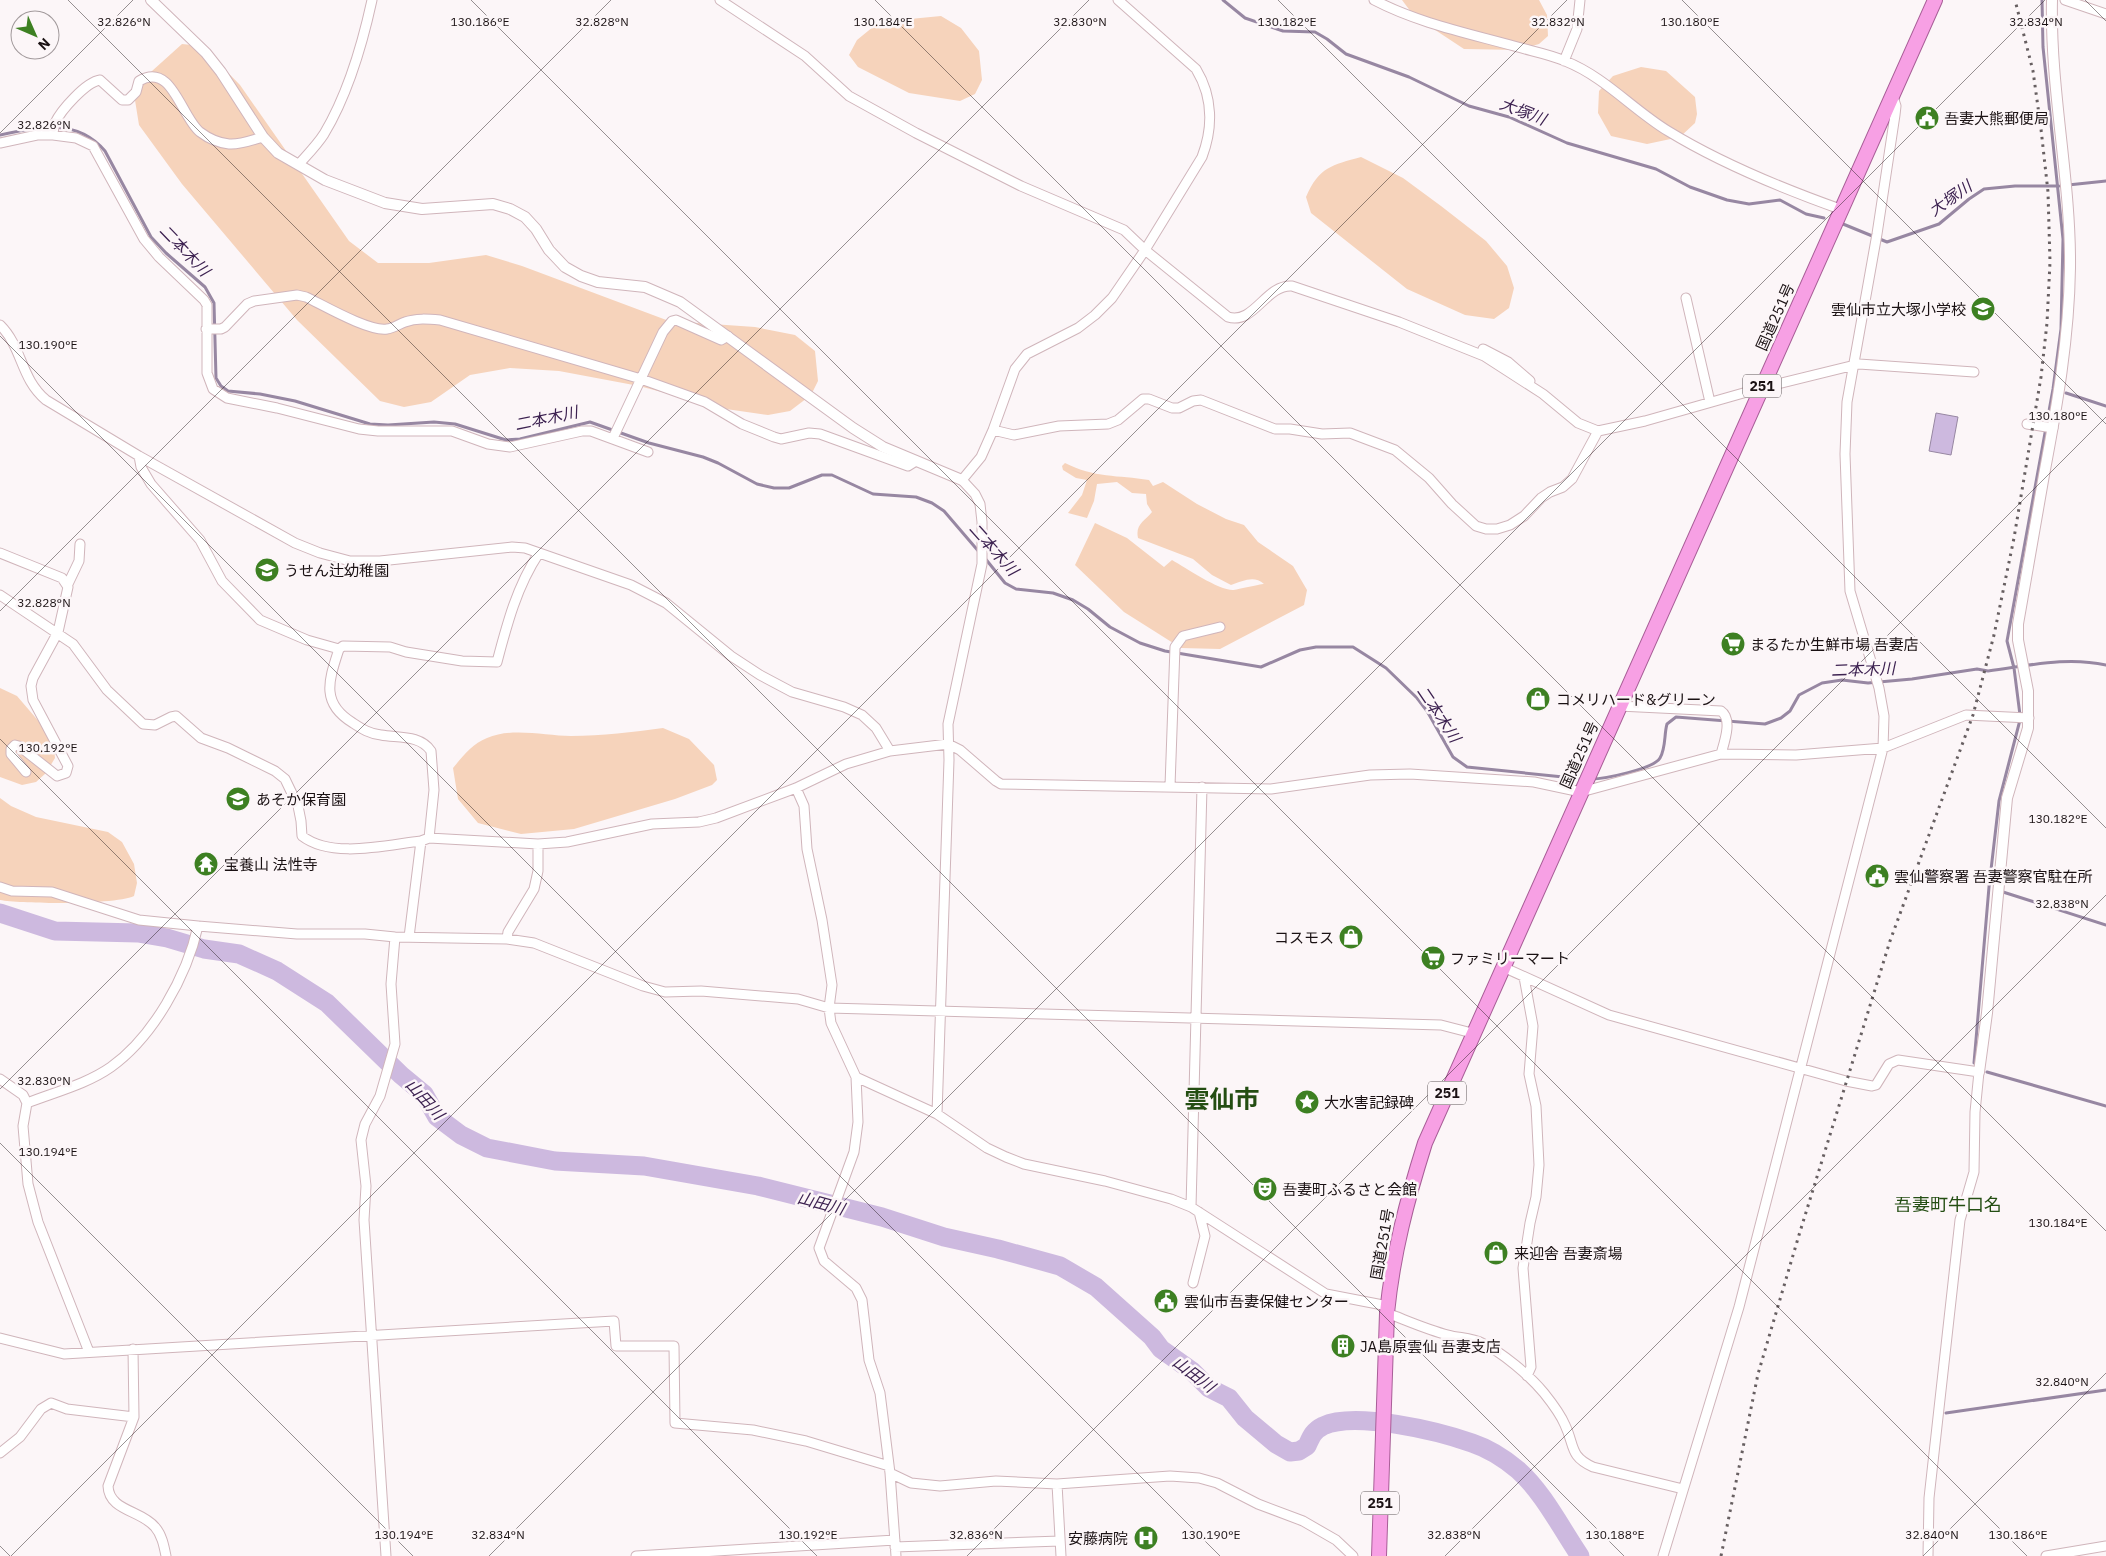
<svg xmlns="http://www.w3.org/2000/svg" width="2106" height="1556" font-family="'IBM Plex Sans','Noto Sans JP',sans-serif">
	<rect width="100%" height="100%" fill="#fcf6f8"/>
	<path fill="#f6d3bb" d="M 1402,0 L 1539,0 L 1547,15 L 1548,36 L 1539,44 L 1519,50 L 1464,49 L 1414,16 Z
		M 941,16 L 961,28 L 979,51 L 982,80 L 975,94 L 960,101 L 909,93 L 858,67 L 849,55 L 857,40 L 879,22 Z
		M 182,44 L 202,46 L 240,85 L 349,241 L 378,263 L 429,263 L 486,255 L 522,266 L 669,321 L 755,327 L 795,335 L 815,351 L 818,381 L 811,395 L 790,411 L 768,415 L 726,409 L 639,386 L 559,371 L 510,368 L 470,375 L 431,402 L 404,407 L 380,401 L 297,320 L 182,184 L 139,125 L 134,94 L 142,80 Z
		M 1641,67 L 1666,71 L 1695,97 L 1697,114 L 1695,123 L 1680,137 L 1647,144 L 1611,136 L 1598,113 L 1599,91 L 1613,76 Z
		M 1361,157 L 1403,178 L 1441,206 L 1486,241 L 1507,266 L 1514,288 L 1509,308 L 1494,319 L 1465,315 L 1407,289 L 1311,213 L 1306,197 C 1319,167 1332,165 1361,157 Z
		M 1065,463 C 1094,478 1118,475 1149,480 L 1153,486 L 1163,482 L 1197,504 L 1226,519 L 1244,525 L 1258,542 L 1293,566 L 1307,590 L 1304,605 L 1220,649 L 1181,648 L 1124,612 L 1075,565 L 1095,523 L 1127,538 L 1164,567 L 1172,560 C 1186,568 1218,590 1233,590 C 1236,590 1260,584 1264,584 C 1254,575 1243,581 1231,585 L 1212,575 L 1193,559 L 1138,538 C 1135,524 1145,521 1152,512 L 1147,504 L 1146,494 L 1132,493 L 1117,482 L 1097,484 L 1094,501 L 1087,518 L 1068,513 L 1082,495 L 1087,480 L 1076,478 L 1063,470 L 1062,466 Z
		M 0,688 L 17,696 L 53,738 L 55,758 L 46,773 L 36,782 L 22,785 L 0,777 Z
		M 663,728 L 689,739 L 714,765 L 717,780 L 712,785 L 675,799 L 574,829 L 521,834 L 478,823 L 458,799 L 453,768 C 463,756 472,744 487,738 C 512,727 546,736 571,736 C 602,736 633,732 663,728 Z
		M 0,798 L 11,806 L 36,817 L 108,832 L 122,842 L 134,864 L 137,883 L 134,896 C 115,905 23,904 0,900 Z"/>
	<path fill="#cdb9df" stroke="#9787a2" d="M 1936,413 L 1958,417 L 1951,455 L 1929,451 Z"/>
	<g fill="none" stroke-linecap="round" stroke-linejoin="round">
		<path stroke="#9787a2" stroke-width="3" d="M 1223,0 L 1245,18 L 1283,31 L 1315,32 L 1327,39 L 1346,54 L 1409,77 L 1469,106 L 1509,117 L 1567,143 L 1656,169 L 1690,187 L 1727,200 L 1749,204 L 1780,200 L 1806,214 L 1824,218
			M 0,135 C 38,126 77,118 105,151 L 151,237 L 166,253 L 205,287 L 214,303 L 216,378 L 221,386 L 228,391 L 260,394 L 295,401 L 370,424 L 388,425 L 434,422 L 455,424 L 506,440 L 520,439 L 590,422 L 649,443 L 703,457 L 718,463 L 757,484 L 774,488 L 789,488 L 822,475 L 832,475 L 873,494 L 916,497 L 932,503 L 944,511 L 980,553
			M 2068,185 L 2106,181
			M 1843,224 L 1887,242 L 1939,224 L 1969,199 L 1984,189 L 2015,186 L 2059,186
			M 2066,393 L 2106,406
			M 984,557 L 1005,583 L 1016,589 L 1053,593 L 1073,600 L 1088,609 L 1110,627 L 1140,643 L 1165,651 L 1261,667 L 1300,650 L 1316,647 L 1353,647 L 1386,668 L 1417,698 L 1427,711 L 1453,757 L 1467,767 L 1583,779
			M 2020,715 L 2014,668 L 2007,641 L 2053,389 L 2061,329 L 2063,239 L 2043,47 L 2042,0
			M 1591,779 C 1604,779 1654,769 1660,758 C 1666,748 1664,734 1667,724 L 1676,717 L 1765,724 L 1781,718 L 1790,711 L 1799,695 L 1822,683 L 1842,680 L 1868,683 L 1912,679 L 1977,669 L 1988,671 C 2028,666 2066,656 2106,665
			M 2003,892 L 2106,925
			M 1974,1063 L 1989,887 L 1999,801 L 2020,720
			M 1987,1072 L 2106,1106
			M 1946,1413 L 2106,1390"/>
		<path stroke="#cdb9df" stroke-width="19" d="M 0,913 L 55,931 L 138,933 L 167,938 L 204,949 L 239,954 L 277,971 L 327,1003 L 401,1075 L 424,1094 L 437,1117 L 461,1135 L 487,1148 L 555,1161 L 644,1166 L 758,1186 L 882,1217 L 944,1237 L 998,1249 L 1060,1266 L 1096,1287 L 1152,1337 L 1161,1349 L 1192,1371 L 1209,1388 L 1229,1398 L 1245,1418 L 1276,1444 L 1290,1452 L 1299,1451 L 1307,1446 C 1311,1437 1313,1431 1323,1426 C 1355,1411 1438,1431 1472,1443 C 1487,1448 1505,1459 1518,1470 C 1543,1492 1561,1528 1580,1556"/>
		<defs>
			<path id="minor" d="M 720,0 L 805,56 L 849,96 L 916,133 L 1021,186 L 1124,230 L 1145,250 L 1228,317 C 1254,325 1266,284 1292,286 L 1399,322 L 1484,356 L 1543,394 L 1578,423 L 1598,431 L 1645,421 L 1761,388 L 1859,364 L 1974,372
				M 1374,0 C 1418,23 1467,33 1514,46 C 1531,51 1549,54 1565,61 C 1605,77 1632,109 1668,131 C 1722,164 1781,188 1840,209
				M 2065,0 L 2106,14
				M 1564,61 L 1577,29 L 1580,0
				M 53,135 C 53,131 54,127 55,123 C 61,110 86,82 100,80 L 122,100 L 128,100 L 136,92 L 139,81 C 172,61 181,117 200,132 C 208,138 219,143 229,144 C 240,145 252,140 263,137
				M 0,143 L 37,135 L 53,135 L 76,138 L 93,146 L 144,239 L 159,257 L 204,300 L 207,305 L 207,373 L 213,389 L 227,398 L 277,408 L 359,429 L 378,431 L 452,431 L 488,444 L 510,447 L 582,431 L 591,431 L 648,452
				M 299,164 C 307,155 317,145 324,134 C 348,94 362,46 372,0
				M 1686,298 L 1710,402
				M 0,325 C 23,348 20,378 46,400 L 139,456 L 295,543 L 320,553 L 350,561 L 380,561 L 512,547 L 525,548 L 631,585 L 666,603 L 731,656 L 760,675 L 792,692 L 844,707 L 862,715 L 876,728 L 890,751
				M 206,329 L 221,329 L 225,327 L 247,304 L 254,301 L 297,295 L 306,297 C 323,305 369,332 387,329 C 394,328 399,324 405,322 C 416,318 428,319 440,320 L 641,379 L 705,402 L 742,424 L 774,437 L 781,439 L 809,433 L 820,434 L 908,466 L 916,461
				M 1483,349 L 1508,362 L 1530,381
				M 2027,424 L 2053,428
				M 993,430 L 1014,435 L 1059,426 L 1108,424 L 1118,420 L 1143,399 L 1149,399 L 1172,408 L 1179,408 L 1193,401 L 1201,400 L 1275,429 L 1290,429 L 1322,434 L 1350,433 L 1395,450 L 1429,478 L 1452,504 L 1476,526 L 1486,529 L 1497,529 L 1510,525 L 1524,516 L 1541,498 L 1550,492 L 1563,487 L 1572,479 L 1598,431
				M 613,438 L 663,332 L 672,321 L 676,320 L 721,340 L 728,336
				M 139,456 L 141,467 L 151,484 L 200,540 L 222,581 L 260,620 L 307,640 L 339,649 C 329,680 320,703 353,723 C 362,729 370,734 381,735 C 399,738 420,735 431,751 L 434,790 L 429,838
				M 0,553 L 62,578 L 68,587 L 58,632 L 33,678 L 31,686 L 33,700 L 68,766 L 66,773 L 57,776 L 19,746 L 15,745 L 11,749 L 11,754 L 26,772
				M 68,584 L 79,561 L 80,544
				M 0,595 L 73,644 L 107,690 L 143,724 L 155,725 L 171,717 L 176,716 L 201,738 L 228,748 L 275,771 L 285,779 L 298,806 L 301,821 L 302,836 C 332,859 386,845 421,841 L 429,838 L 538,844 L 567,842 L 652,824 L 699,822 L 716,818 L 796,788 L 846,764 L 890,751 L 948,744 L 960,750 L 996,781 L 1001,784 L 1271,789 L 1370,775 L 1410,774 L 1534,782 L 1581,792 L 1721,754 L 1796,755 L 1883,748 L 1966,715 L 2029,718
				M 339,649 L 343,646 L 390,647 L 406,652 L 462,661 L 497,662 C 507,624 517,586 539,553
				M 1619,706 L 1721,711 C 1733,719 1724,743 1721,754
				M 1170,786 L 1175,647 L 1183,636 L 1220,627
				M 796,788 L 804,806 L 807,849 L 822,920 L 832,985 L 829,1008 L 831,1023 L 856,1077 L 858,1122 L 854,1152 L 819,1248 L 824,1261 L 856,1288 L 862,1300 L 869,1360 L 880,1393 L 890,1473 L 896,1556
				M 0,887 L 12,891 L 52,892 L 139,920 L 198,926 L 297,934 L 365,934 L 395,937 L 507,939 L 534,943 L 643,986 L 665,992 L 701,991 L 798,999 L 829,1008 L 1441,1025 L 1472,1033
				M 409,937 L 421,841
				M 507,939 L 508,932 L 534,889 L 538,871 L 538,844
				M 1503,967 L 1609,1015 L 1846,1081 L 1872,1086 L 1876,1085 L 1889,1064 L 1898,1060 L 1979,1072 L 1975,1112 L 1974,1172 L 1960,1220 L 1929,1498 L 1928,1556
				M 1524,977 L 1533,1026 L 1529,1074 L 1536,1106 L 1539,1165 L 1536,1197 L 1530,1223 L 1523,1268 L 1531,1367 L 1527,1376
				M 856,1077 L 937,1114 L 987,1148 L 1006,1157 L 1024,1164 L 1105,1181 L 1171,1199 L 1191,1207 L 1326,1294 L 1388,1306
				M 0,1079 L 23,1095 L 27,1103 L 23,1126 L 28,1184 L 38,1222 L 89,1352
				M 27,1103 C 55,1092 87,1084 111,1067 C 153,1037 187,976 198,926
				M 937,1114 L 949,760 L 948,724 L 982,564 L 982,522 L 980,504 L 975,494 L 962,480 L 981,457 L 993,430 L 1015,369 L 1027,354 L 1078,328 L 1095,315 L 1112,298 L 1145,250 L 1202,157 C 1213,128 1213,97 1196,69 L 1118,0
				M 1191,1207 L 1202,787
				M 1193,1283 L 1205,1236 L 1199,1212
				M 1387,1313 C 1408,1321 1428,1330 1448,1335 C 1459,1338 1472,1338 1482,1343 C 1502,1352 1530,1376 1544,1393 C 1552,1403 1560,1413 1565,1425 C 1575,1446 1569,1456 1593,1467 L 1683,1489
				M 0,1338 L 64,1354 L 614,1321 L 616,1346 L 674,1346 L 675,1423 L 753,1430 L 806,1441 L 889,1466
				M 133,1349 L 134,1417 L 108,1486 C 109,1511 141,1510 155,1527 C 162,1535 164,1546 166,1556
				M 0,1453 L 20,1437 L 41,1409 L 51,1403 L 67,1409 L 134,1417
				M 890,1473 L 911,1483 L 940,1486 L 996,1481 L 1057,1484 L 1170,1476 L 1199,1478 L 1217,1483 L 1258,1504 L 1303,1521 L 1336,1540 L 1353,1556
				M 1057,1484 L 1061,1556
				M 895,1547 L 1060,1541
				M 386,1556 L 364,1220 L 366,1186 L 361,1140 L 365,1124 L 380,1096 L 395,1044 L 391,984 L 395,937
				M 636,1556 L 895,1540
				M 1663,1556 L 1739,1307 L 1883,748 L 1884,716 L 1879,688 L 1850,591 L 1845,454 L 1847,402 L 1877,234 L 1895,115 L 1896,106 L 1892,94
				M 2046,1556 L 2106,1546"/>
			<path id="tertiary" d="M 151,0 L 206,53 L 221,72 L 263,137 L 278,153 L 325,180 L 385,203 L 422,209 L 493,204 L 510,209 L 525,217 L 536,229 L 549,250 L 565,267 L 581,276 L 598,282 L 645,287 L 680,302 L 853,428 L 883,447 L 962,480
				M 1979,1072 L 1987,1013 L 2007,798 L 2028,728 L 2028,691 L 2018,640 L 2018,624 C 2027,575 2035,525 2044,475 C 2057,406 2069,339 2070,268 C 2071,179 2050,90 2052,0"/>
			<path id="trunk" d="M 1379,1556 L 1387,1313 C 1393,1253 1407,1200 1425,1143 L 1935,0"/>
		</defs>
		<use href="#minor" stroke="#d0b5bb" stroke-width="11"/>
		<use href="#tertiary" stroke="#d0b5bb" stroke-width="12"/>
		<use href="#trunk" stroke="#a85e97" stroke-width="16"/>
		<use href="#minor" stroke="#fff" stroke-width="9"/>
		<use href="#tertiary" stroke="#fff" stroke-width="10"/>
		<use href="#trunk" stroke="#f7a0e4" stroke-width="14"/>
		<path stroke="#675f61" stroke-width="3" stroke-dasharray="2.5 5" stroke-linecap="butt" d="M 1721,1556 L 1758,1374 L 1799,1235 L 1890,941 L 1973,715 L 1994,635 L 2014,538 L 2041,377 L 2047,323 L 2050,262 L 2048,192 L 2041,129 L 2033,71 L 2015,0"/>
	</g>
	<path fill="none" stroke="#1a1113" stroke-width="1" stroke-opacity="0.45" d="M 68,0 L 1624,1556M 471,0 L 2027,1556M 875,0 L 2106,1231M 1278,0 L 2106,828M 1682,0 L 2106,424M 2085,0 L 2106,21M 0,133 L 133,0M 0,336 L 1220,1556M 0,611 L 611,0M 0,739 L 817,1556M 0,1089 L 1089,0M 0,1143 L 413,1556M 0,1546 L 10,1556M 11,1556 L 1567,0M 489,1556 L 2045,0M 967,1556 L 2106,417M 1445,1556 L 2106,895M 1923,1556 L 2106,1373"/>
	<defs>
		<symbol id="civic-disc" viewBox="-11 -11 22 22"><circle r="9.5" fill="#3d8022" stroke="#fcf6f8"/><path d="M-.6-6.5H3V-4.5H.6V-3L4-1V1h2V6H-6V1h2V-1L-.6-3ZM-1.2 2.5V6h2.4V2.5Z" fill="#fff"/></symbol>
		<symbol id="school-disc" viewBox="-11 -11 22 22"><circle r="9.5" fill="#3d8022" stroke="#fcf6f8"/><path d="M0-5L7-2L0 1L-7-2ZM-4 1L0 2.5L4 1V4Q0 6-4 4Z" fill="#fff"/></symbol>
		<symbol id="supermarket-disc" viewBox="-11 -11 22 22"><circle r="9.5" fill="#3d8022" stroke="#fcf6f8"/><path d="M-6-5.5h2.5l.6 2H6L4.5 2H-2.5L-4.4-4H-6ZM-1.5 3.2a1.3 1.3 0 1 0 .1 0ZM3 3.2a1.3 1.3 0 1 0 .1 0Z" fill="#fff"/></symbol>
		<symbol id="shop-disc" viewBox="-11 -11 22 22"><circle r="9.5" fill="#3d8022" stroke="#fcf6f8"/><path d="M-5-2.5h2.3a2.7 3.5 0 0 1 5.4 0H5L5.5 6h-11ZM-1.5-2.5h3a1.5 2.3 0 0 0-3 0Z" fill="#fff"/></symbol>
		<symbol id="temple-disc" viewBox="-11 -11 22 22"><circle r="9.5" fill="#3d8022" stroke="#fcf6f8"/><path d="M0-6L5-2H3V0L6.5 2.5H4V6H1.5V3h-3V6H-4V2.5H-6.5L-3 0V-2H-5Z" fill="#fff"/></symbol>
		<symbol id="sight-disc" viewBox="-11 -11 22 22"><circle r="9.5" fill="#3d8022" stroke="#fcf6f8"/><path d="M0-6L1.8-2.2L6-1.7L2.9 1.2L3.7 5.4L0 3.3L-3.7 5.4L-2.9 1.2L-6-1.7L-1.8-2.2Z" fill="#fff"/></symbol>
		<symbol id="theatre-disc" viewBox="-11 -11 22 22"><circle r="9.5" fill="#3d8022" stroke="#fcf6f8"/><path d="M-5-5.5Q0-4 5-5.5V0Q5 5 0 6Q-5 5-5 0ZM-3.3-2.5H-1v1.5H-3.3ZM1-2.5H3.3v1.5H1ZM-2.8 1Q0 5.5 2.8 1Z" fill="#fff"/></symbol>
		<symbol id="building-disc" viewBox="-11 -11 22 22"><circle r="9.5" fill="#3d8022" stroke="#fcf6f8"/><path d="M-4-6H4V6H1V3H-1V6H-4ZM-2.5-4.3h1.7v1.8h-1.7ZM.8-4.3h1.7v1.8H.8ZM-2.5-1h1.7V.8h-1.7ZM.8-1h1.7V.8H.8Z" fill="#fff"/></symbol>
		<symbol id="hospital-disc" viewBox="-11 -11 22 22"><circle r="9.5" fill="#3d8022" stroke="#fcf6f8"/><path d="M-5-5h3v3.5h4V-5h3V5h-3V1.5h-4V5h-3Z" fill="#fff"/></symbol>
	</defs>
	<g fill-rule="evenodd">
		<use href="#civic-disc" x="1913" y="104" width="28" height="28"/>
		<use href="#school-disc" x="1969" y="295" width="28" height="28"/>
		<use href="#school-disc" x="253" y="556" width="28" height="28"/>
		<use href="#supermarket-disc" x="1719" y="630" width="28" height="28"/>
		<use href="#shop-disc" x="1524" y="685" width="28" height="28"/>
		<use href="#school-disc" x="224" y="785" width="28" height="28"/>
		<use href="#temple-disc" x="192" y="850" width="28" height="28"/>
		<use href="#civic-disc" x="1863" y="862" width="28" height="28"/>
		<use href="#shop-disc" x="1337" y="923" width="28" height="28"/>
		<use href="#supermarket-disc" x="1419" y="944" width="28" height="28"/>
		<use href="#sight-disc" x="1293" y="1088" width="28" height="28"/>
		<use href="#theatre-disc" x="1251" y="1175" width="28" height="28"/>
		<use href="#shop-disc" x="1482" y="1239" width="28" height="28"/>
		<use href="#civic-disc" x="1152" y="1287" width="28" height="28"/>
		<use href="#building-disc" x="1329" y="1332" width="28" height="28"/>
		<use href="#hospital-disc" x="1132" y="1524" width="28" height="28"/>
	</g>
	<g text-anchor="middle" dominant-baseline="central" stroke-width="5" stroke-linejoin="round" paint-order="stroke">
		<g fill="#fcf6f8" stroke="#5e5658" stroke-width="1">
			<rect x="1743" y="374.5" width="38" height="23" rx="4"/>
			<rect x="1428" y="1081.5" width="38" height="23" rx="4"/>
			<rect x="1361" y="1491.5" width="38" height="23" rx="4"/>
		</g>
		<g font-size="14" font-weight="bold" fill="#1a1113">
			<text x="1762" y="386">251</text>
			<text x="1447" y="1093">251</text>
			<text x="1380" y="1503">251</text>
		</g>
		<g font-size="15" fill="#1a1113" stroke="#fcf6f8" text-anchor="start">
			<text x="1944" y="118">吾妻大熊郵便局</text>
			<text x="1966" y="309" text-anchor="end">雲仙市立大塚小学校</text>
			<text x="284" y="570">うせん辻幼稚園</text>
			<text x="1750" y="644">まるたか生鮮市場 吾妻店</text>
			<text x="1556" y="699">コメリハード&amp;グリーン</text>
			<text x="256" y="799">あそか保育園</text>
			<text x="224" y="864">宝養山 法性寺</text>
			<text x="1894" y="876">雲仙警察署 吾妻警察官駐在所</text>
			<text x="1334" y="937" text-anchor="end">コスモス</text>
			<text x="1450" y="958">ファミリーマート</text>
			<text x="1324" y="1102">大水害記録碑</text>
			<text x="1282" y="1189">吾妻町ふるさと会館</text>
			<text x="1514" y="1253">来迎舎 吾妻斎場</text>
			<text x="1184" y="1301">雲仙市吾妻保健センター</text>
			<text x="1360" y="1346">JA島原雲仙 吾妻支店</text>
			<text x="1128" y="1538" text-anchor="end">安藤病院</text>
		</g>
		<g font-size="15" fill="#1a1113" stroke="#fcf6f8">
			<text transform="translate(1775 317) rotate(-66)">国道251号</text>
			<text transform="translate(1579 755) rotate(-66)">国道251号</text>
			<text transform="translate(1382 1244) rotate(-80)">国道251号</text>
		</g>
		<g font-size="16" font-style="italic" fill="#3d2251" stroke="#fcf6f8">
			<text transform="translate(1523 111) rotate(21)">大塚川</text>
			<text transform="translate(1950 198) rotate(-35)">大塚川</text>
			<text transform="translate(185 250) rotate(46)">二本木川</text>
			<text transform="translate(546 418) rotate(-12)">二本木川</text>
			<text transform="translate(994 549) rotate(48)">二本木川</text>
			<text transform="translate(1863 669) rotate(-2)">二本木川</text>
			<text transform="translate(1439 714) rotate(56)">二本木川</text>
			<text transform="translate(425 1099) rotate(48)">山田川</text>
			<text transform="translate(821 1203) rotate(15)">山田川</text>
			<text transform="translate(1194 1374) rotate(37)">山田川</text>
		</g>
		<g font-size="18" fill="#244e13" stroke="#fcf6f8">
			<text x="1948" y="1204">吾妻町牛口名</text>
		</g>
		<g font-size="25" font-weight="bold" fill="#244e13" stroke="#fcf6f8">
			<text x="1222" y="1098">雲仙市</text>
		</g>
	</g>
	<g font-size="12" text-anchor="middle" fill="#1a1113" stroke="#fcf6f8" stroke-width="5" stroke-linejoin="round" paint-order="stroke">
		<text x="124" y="26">32.826°N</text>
		<text x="480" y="26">130.186°E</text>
		<text x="602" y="26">32.828°N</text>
		<text x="883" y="26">130.184°E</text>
		<text x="1080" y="26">32.830°N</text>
		<text x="1287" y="26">130.182°E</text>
		<text x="1558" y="26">32.832°N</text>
		<text x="1690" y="26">130.180°E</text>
		<text x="2036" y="26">32.834°N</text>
		<text x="44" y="129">32.826°N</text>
		<text x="48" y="349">130.190°E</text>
		<text x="2058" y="420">130.180°E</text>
		<text x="44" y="607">32.828°N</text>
		<text x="48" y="752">130.192°E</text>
		<text x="2058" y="823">130.182°E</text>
		<text x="2062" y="908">32.838°N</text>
		<text x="44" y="1085">32.830°N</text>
		<text x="48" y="1156">130.194°E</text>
		<text x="2058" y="1227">130.184°E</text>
		<text x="2062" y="1386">32.840°N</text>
		<text x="404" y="1539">130.194°E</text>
		<text x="498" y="1539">32.834°N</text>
		<text x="808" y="1539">130.192°E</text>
		<text x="976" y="1539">32.836°N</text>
		<text x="1211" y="1539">130.190°E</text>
		<text x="1454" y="1539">32.838°N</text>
		<text x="1615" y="1539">130.188°E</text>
		<text x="1932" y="1539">32.840°N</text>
		<text x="2018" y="1539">130.186°E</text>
	</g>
	<g transform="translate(35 35) rotate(135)"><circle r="24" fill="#fcf6f8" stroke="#a29a9c"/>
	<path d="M0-4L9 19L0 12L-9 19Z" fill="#3d8022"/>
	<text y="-8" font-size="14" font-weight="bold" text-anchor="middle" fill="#1a1113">N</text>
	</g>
</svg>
